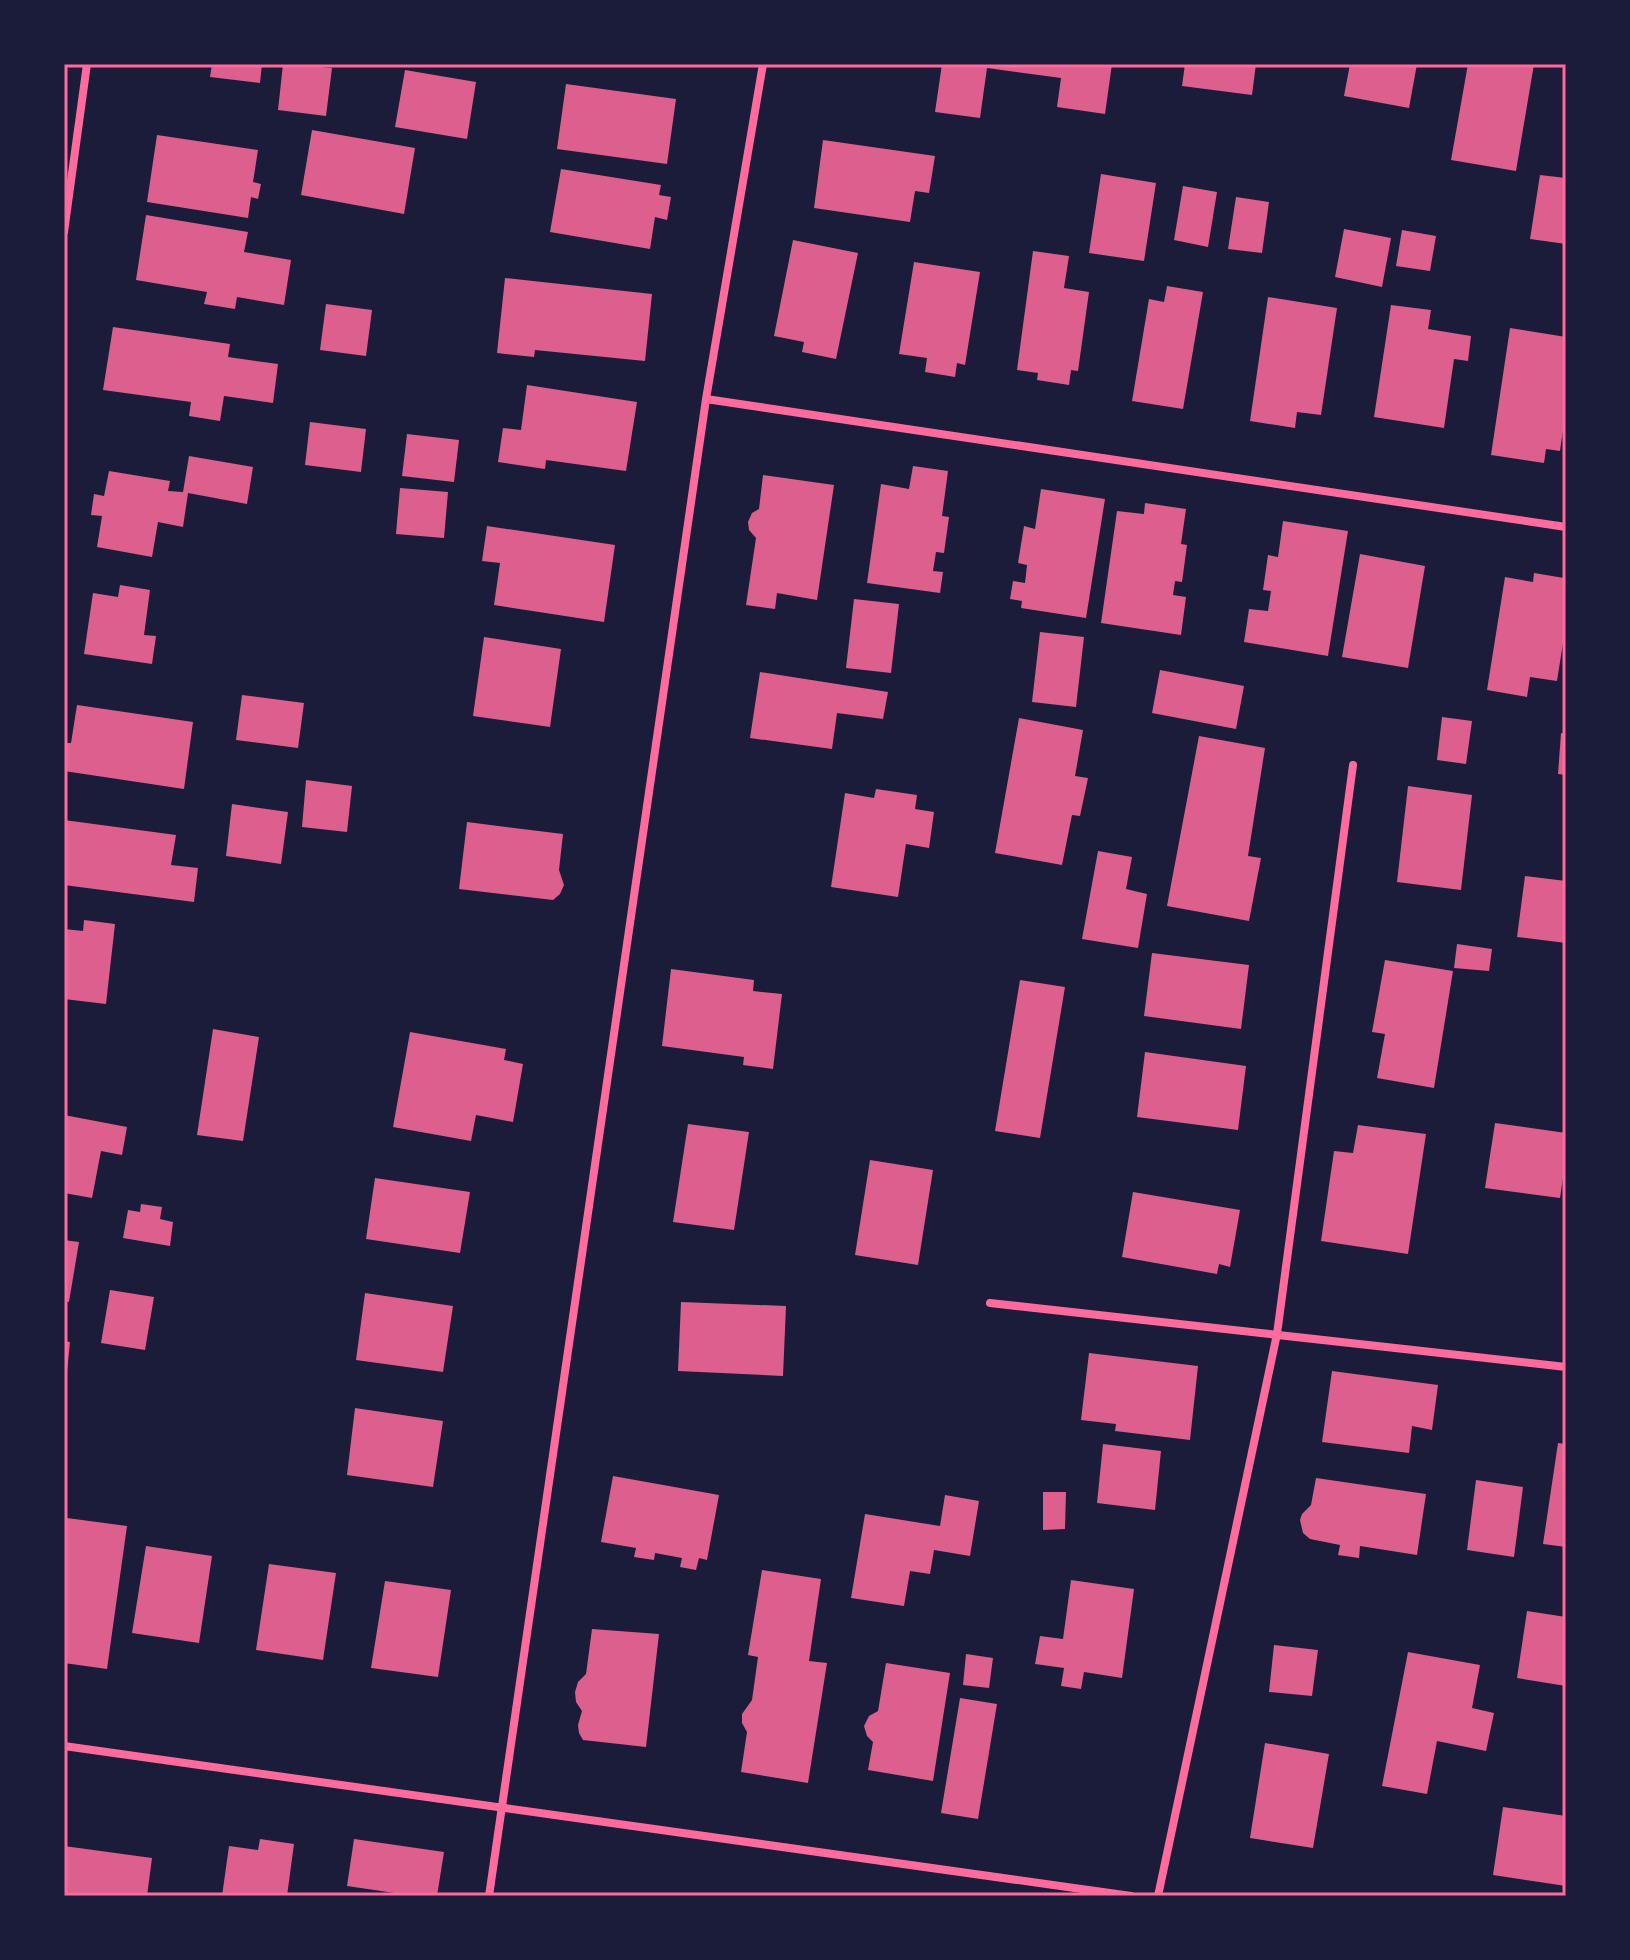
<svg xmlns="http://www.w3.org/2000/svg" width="1630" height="1960" font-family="'Nunito Sans',sans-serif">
	<rect width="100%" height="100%" fill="#1b1b3a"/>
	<path fill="#dd5f8e" d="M 212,64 L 262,64 L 260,83 L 210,77 Z
		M 283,64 L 332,68 L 326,116 L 278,110 Z
		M 942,64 L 1112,64 L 1105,114 L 1057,107 L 1061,78 L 987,68 L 980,118 L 935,112 Z
		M 1185,64 L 1256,64 L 1252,95 L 1182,86 Z
		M 1350,64 L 1417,64 L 1409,108 L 1344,96 Z
		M 1468,64 L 1534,64 L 1516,171 L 1451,160 Z
		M 405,70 L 476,82 L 467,139 L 395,127 Z
		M 566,84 L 676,99 L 667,164 L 557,149 Z
		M 312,130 L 415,148 L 404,214 L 301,195 Z
		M 157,135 L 258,150 L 253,182 L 261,184 L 258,199 L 251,197 L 248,218 L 147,202 Z
		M 823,140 L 935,156 L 929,193 L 915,191 L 910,222 L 814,208 Z
		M 561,169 L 661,185 L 659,195 L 671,197 L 667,220 L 655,217 L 650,249 L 550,232 Z
		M 1101,174 L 1156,183 L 1144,261 L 1089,253 Z
		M 1540,175 L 1566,178 L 1566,244 L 1530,239 Z
		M 1183,186 L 1217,192 L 1208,247 L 1174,240 Z
		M 1236,197 L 1269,202 L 1262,253 L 1228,249 Z
		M 146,215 L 248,232 L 244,252 L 291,260 L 284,305 L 237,297 L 235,309 L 204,304 L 207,292 L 136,280 Z
		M 1344,229 L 1391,238 L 1382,287 L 1335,277 Z
		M 1402,230 L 1436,236 L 1430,271 L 1396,266 Z
		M 793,240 L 858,253 L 836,359 L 802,352 L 804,342 L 774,336 Z
		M 1033,251 L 1069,256 L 1064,288 L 1089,292 L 1078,371 L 1071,370 L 1069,385 L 1037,380 L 1038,373 L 1017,370 Z
		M 914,262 L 980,272 L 965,365 L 957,363 L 955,377 L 925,372 L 927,358 L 899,354 Z
		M 505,278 L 652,294 L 645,361 L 535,350 L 534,357 L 497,353 Z
		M 1167,286 L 1203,292 L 1183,409 L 1132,401 L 1149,299 L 1164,302 Z
		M 1268,297 L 1337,308 L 1321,415 L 1297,412 L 1295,428 L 1250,421 Z
		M 326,304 L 372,310 L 366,356 L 320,350 Z
		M 1391,305 L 1431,310 L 1428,329 L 1471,336 L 1468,361 L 1454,359 L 1444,428 L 1374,417 Z
		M 113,327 L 230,344 L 228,357 L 278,364 L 273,403 L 224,396 L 220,421 L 189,416 L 191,402 L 103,390 Z
		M 1510,328 L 1566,337 L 1566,409 L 1560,451 L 1546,449 L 1544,463 L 1491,455 Z
		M 527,385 L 637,402 L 626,471 L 546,460 L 545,469 L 498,462 L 503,428 L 521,430 Z
		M 310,422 L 366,429 L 361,472 L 305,465 Z
		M 407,434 L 459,440 L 454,482 L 402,476 Z
		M 189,456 L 253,467 L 247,504 L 188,493 L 183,527 L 158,522 L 152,557 L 97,547 L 102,516 L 91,515 L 94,494 L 104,496 L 109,471 L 170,481 L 168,491 L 183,492 Z
		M 913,466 L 948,471 L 942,516 L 949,517 L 944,553 L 936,552 L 933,571 L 943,572 L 940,593 L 867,583 L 881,484 L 909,489 Z
		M 763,475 L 834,485 L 817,600 L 777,593 L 775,609 L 746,605 L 756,538 L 749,530 L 748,522 L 752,513 L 759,509 Z
		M 400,488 L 448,492 L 444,538 L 396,534 Z
		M 1041,489 L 1105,499 L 1086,618 L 1021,608 L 1022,601 L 1010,599 L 1013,581 L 1025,583 L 1027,565 L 1018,563 L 1024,526 L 1035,529 Z
		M 1145,503 L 1186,509 L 1181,544 L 1187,545 L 1182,582 L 1175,581 L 1173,595 L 1186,597 L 1181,635 L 1101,623 L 1117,511 L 1144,514 Z
		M 1283,521 L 1348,531 L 1328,656 L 1244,642 L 1249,609 L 1268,611 L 1271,591 L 1263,590 L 1268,555 L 1278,557 Z
		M 487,526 L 615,545 L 604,622 L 494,605 L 500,563 L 482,561 Z
		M 1360,554 L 1425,566 L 1408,668 L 1342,657 Z
		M 1534,573 L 1564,578 L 1563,586 L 1566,586 L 1566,624 L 1557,681 L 1530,677 L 1527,697 L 1487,690 L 1505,577 L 1533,582 Z
		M 120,585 L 150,590 L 144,635 L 156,636 L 152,664 L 84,654 L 93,593 L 118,597 Z
		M 854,599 L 899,604 L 891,673 L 846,668 Z
		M 1040,632 L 1084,637 L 1076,707 L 1032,702 Z
		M 484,637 L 561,649 L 550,727 L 473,716 Z
		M 1160,670 L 1244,686 L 1236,729 L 1152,713 Z
		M 760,672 L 888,692 L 883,719 L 837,713 L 832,749 L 750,738 Z
		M 242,695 L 304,703 L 298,748 L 236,740 Z
		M 77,705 L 193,722 L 184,789 L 64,771 L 64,743 L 71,743 Z
		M 1442,717 L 1472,721 L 1466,764 L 1437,760 Z
		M 1019,718 L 1083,730 L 1075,776 L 1088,778 L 1080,816 L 1072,815 L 1062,865 L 995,853 Z
		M 1561,733 L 1566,734 L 1566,775 L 1558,774 Z
		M 1199,736 L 1265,748 L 1248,856 L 1261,858 L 1249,921 L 1167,906 Z
		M 306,780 L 352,786 L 347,832 L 302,827 Z
		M 1408,786 L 1472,795 L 1461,890 L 1397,882 Z
		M 876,789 L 917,795 L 915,809 L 934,812 L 929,848 L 906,844 L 898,897 L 831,887 L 845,793 L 874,798 Z
		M 232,804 L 288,812 L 281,864 L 226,856 Z
		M 64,820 L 176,835 L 171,865 L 198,868 L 194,902 L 64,885 Z
		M 467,822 L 563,834 L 559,870 L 564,885 L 560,894 L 553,900 L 459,889 Z
		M 1098,851 L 1132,857 L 1126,889 L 1147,894 L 1138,948 L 1082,939 Z
		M 1525,876 L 1566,881 L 1566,943 L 1517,937 Z
		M 84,920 L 115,924 L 106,1004 L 64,999 L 64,929 L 83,931 Z
		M 1457,944 L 1492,949 L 1489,971 L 1454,968 Z
		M 1152,953 L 1249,965 L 1241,1029 L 1144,1016 Z
		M 1385,960 L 1453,971 L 1434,1088 L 1377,1078 L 1385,1034 L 1372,1032 Z
		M 671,969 L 754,980 L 753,991 L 782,994 L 773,1069 L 743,1065 L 744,1057 L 662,1046 Z
		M 1020,980 L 1065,987 L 1040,1138 L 995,1131 Z
		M 213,1029 L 259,1037 L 243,1141 L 197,1135 Z
		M 410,1032 L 506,1049 L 504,1060 L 523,1064 L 513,1122 L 476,1115 L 471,1141 L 393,1127 Z
		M 1145,1052 L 1246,1066 L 1238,1130 L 1137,1117 Z
		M 64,1115 L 127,1127 L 122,1155 L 101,1151 L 92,1198 L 64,1193 Z
		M 1495,1123 L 1566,1133 L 1566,1179 L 1563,1178 L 1560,1198 L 1485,1188 Z
		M 688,1124 L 749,1132 L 734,1230 L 673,1222 Z
		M 1358,1125 L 1426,1134 L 1408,1254 L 1321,1241 L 1334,1151 L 1353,1153 Z
		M 870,1160 L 933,1170 L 918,1265 L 855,1255 Z
		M 375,1178 L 470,1192 L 460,1253 L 366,1239 Z
		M 1133,1192 L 1240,1210 L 1230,1267 L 1219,1264 L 1217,1274 L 1122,1257 Z
		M 141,1204 L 162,1207 L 160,1219 L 173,1222 L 170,1246 L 123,1238 L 128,1210 L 140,1212 Z
		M 64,1240 L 79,1242 L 69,1302 L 64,1301 Z
		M 110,1290 L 154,1297 L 145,1350 L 101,1343 Z
		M 365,1293 L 453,1306 L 443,1372 L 356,1360 Z
		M 681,1302 L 786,1306 L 783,1376 L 678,1371 Z
		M 64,1341 L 70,1342 L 66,1382 L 64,1381 Z
		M 1089,1353 L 1198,1366 L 1190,1440 L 1115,1431 L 1116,1424 L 1081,1420 Z
		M 1332,1371 L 1438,1385 L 1432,1430 L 1412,1426 L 1409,1453 L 1322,1442 Z
		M 355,1408 L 443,1421 L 433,1487 L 347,1475 Z
		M 1558,1443 L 1566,1444 L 1566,1547 L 1543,1544 Z
		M 1103,1444 L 1161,1451 L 1155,1510 L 1097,1503 Z
		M 613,1476 L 719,1495 L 707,1560 L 699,1558 L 696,1570 L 680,1567 L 682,1558 L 655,1553 L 654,1560 L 634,1557 L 636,1548 L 601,1542 Z
		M 1316,1478 L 1426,1494 L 1417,1555 L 1360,1546 L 1359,1558 L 1338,1555 L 1340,1545 L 1310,1539 L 1303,1533 L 1300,1520 L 1302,1514 L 1311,1505 Z
		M 1476,1480 L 1523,1487 L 1514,1557 L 1467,1550 Z
		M 1043,1492 L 1066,1492 L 1065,1529 L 1043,1530 Z
		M 945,1495 L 979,1501 L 970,1556 L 934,1550 L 930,1574 L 910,1571 L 904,1606 L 851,1598 L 865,1514 L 940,1526 Z
		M 67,1518 L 127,1526 L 107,1669 L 64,1663 L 64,1542 Z
		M 146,1546 L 212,1556 L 199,1643 L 132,1633 Z
		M 269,1564 L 336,1573 L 323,1660 L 256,1650 Z
		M 762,1570 L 821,1579 L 809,1661 L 827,1663 L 808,1783 L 741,1772 L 747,1732 L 742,1723 L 742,1714 L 752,1700 L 758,1657 L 748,1655 Z
		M 1071,1580 L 1134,1589 L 1122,1678 L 1084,1672 L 1081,1689 L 1061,1686 L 1064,1668 L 1035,1664 L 1040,1636 L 1063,1639 Z
		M 385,1581 L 451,1590 L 438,1677 L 371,1668 Z
		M 1527,1611 L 1566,1617 L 1566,1686 L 1517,1678 Z
		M 592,1629 L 659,1634 L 646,1747 L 583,1740 L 579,1733 L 578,1725 L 582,1711 L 576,1702 L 575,1692 L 578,1682 L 586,1674 Z
		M 1274,1645 L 1318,1650 L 1312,1696 L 1269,1692 Z
		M 1408,1652 L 1480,1665 L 1472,1708 L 1494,1713 L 1486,1751 L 1437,1741 L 1427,1794 L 1382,1786 Z
		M 966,1654 L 993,1658 L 989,1688 L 963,1685 Z
		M 886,1663 L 950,1673 L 933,1781 L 868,1770 L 873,1742 L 867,1736 L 864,1726 L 869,1716 L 878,1711 Z
		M 960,1698 L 997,1704 L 978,1819 L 941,1813 Z
		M 1265,1743 L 1329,1754 L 1313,1848 L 1250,1838 Z
		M 1503,1807 L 1566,1816 L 1566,1886 L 1493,1875 Z
		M 260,1839 L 294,1844 L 287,1896 L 222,1896 L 229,1846 L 258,1850 Z
		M 354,1839 L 444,1852 L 437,1896 L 415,1896 L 347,1886 Z
		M 64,1846 L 152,1858 L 147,1896 L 64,1896 Z"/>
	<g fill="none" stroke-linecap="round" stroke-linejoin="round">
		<path stroke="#ff6b9d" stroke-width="8" d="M 64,232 L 87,64
			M 706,399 L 1566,527
			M 990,1303 L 1566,1367
			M 64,1746 L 1131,1896
			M 489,1896 L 706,399 L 763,64
			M 1158,1896 L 1277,1334 L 1353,765"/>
	</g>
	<rect width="1630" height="1960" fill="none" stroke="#1b1b3a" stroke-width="132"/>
	<rect x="66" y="66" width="1498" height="1828" fill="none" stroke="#ff6b9d" stroke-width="3"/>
</svg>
